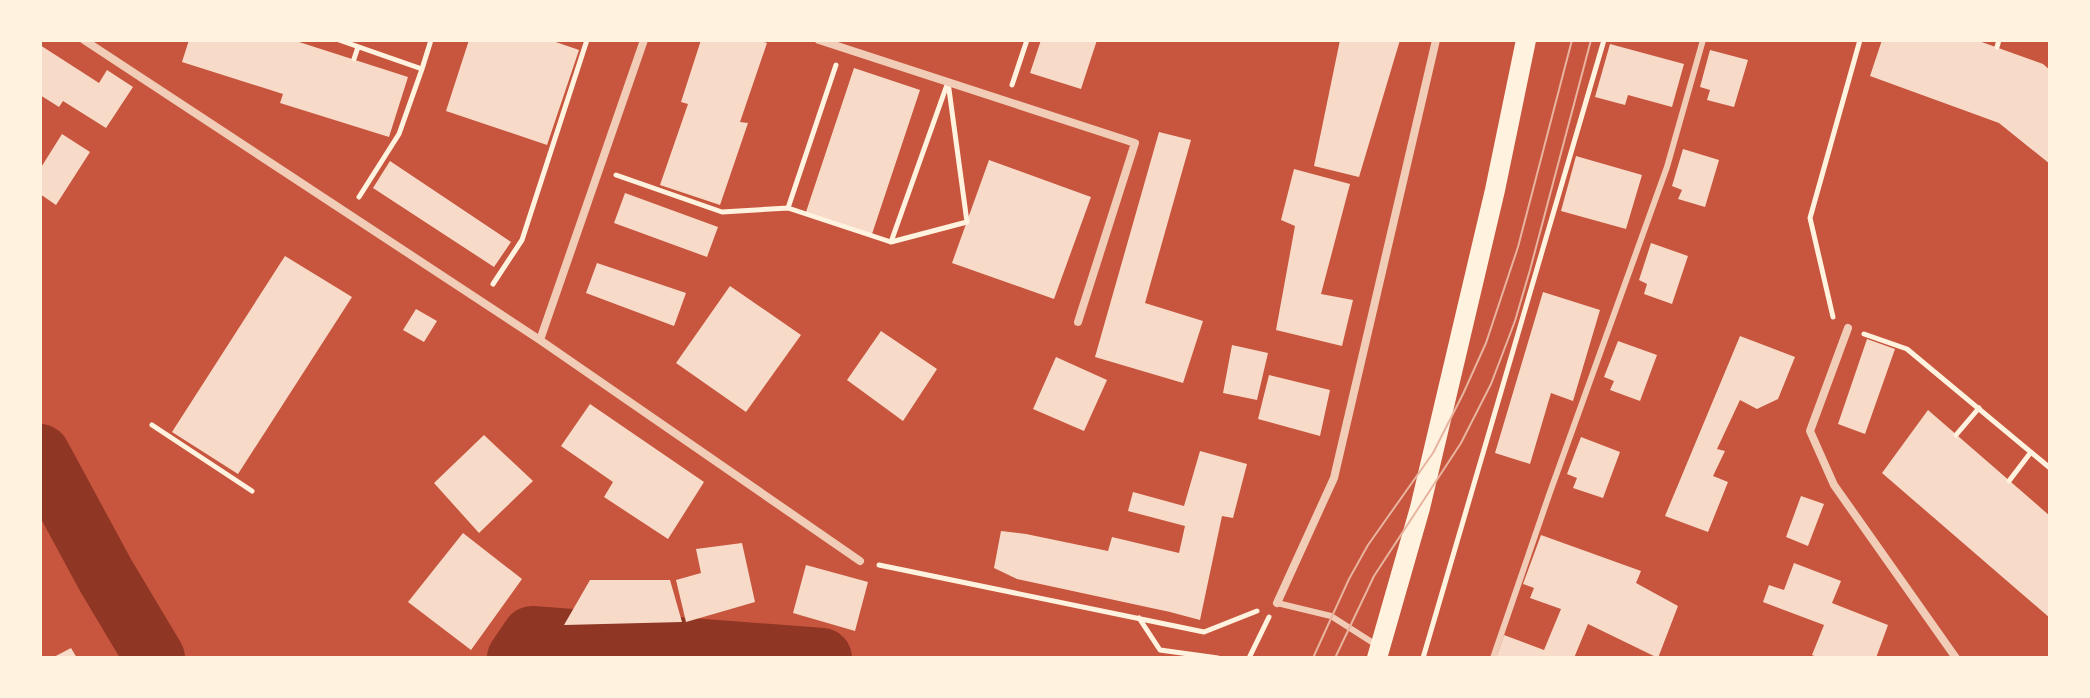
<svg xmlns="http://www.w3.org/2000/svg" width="2090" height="698" font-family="'Open Sans',sans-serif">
	<rect width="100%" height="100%" fill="#c8553d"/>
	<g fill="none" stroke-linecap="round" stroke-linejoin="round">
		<path stroke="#8f3625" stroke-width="60" d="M 40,454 L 106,576 L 155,658
			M 517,658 L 532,636 L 822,658"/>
	</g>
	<path fill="#f7dbc8" d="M 189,40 L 300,40 L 299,42 L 408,77 L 389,137 L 280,103 L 283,94 L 182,62 Z
		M 469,40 L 550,40 L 579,50 L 547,145 L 446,111 Z
		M 701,40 L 759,40 L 767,43 L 740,122 L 748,123 L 720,205 L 660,185 L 688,104 L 681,102 Z
		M 1041,40 L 1097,40 L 1081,89 L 1030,73 Z
		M 1340,40 L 1400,40 L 1359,177 L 1314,166 Z
		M 1882,40 L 1976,40 L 2043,64 L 2050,70 L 2050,164 L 1999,123 L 1870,76 Z
		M 1610,44 L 1684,64 L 1672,107 L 1628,95 L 1625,105 L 1595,97 Z
		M 40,45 L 99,83 L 107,70 L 133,87 L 106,128 L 63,101 L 59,107 L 40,95 Z
		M 1710,50 L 1748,60 L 1734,107 L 1707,100 L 1710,90 L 1700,87 Z
		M 854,68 L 920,90 L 872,234 L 806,212 Z
		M 1159,132 L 1191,140 L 1145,303 L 1203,321 L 1183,383 L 1095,357 Z
		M 62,134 L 90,152 L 56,205 L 40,194 L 40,169 Z
		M 1683,149 L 1719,160 L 1705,207 L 1678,199 L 1682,190 L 1672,186 Z
		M 1576,156 L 1642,175 L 1626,229 L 1561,211 Z
		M 989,160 L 1091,197 L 1054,299 L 952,263 Z
		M 390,161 L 511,242 L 494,267 L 373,188 Z
		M 1294,169 L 1350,184 L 1321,294 L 1353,300 L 1342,346 L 1276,330 L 1295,226 L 1281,220 Z
		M 625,193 L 718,227 L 707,257 L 614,223 Z
		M 1651,243 L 1688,256 L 1672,304 L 1644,294 L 1647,284 L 1639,280 Z
		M 285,256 L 352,297 L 238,474 L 172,432 Z
		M 597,263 L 686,293 L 674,326 L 586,293 Z
		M 730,286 L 801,335 L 746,412 L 676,363 Z
		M 1543,292 L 1600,310 L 1573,401 L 1551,393 L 1530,464 L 1495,453 Z
		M 416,309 L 437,321 L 424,342 L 403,330 Z
		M 881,331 L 937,369 L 903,421 L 847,380 Z
		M 1740,336 L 1795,357 L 1778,399 L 1757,409 L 1740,400 L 1717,449 L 1725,451 L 1713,476 L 1728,482 L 1708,532 L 1665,516 Z
		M 1867,339 L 1895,349 L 1865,434 L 1838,424 Z
		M 1618,341 L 1657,355 L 1640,401 L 1610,390 L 1614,381 L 1604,377 Z
		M 1232,345 L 1268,353 L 1257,400 L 1223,393 Z
		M 1056,357 L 1107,380 L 1084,431 L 1033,409 Z
		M 1269,375 L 1330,390 L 1320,436 L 1258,419 Z
		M 590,404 L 704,482 L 668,539 L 604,497 L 613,482 L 561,446 Z
		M 1928,410 L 2050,516 L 2050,618 L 1882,473 Z
		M 484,435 L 533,481 L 479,533 L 434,483 Z
		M 1581,437 L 1620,452 L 1603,498 L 1573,488 L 1577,478 L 1567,474 Z
		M 1200,451 L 1247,464 L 1233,518 L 1222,516 L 1200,620 L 1170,612 L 1017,579 L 994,568 L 1001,531 L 1026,534 L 1108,551 L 1112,537 L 1179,553 L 1185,526 L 1128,511 L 1133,492 L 1184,506 Z
		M 1801,496 L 1824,504 L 1808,546 L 1786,537 Z
		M 463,533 L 522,579 L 471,650 L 408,602 Z
		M 1541,535 L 1641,571 L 1636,583 L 1678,606 L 1658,658 L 1588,624 L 1574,658 L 1496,658 L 1504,635 L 1544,650 L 1561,609 L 1530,598 L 1534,588 L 1523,584 Z
		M 742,543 L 755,602 L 686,622 L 676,580 L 701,573 L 696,549 Z
		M 1794,563 L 1841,581 L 1832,603 L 1888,625 L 1876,658 L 1819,658 L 1812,655 L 1824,625 L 1763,602 L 1769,585 L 1784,590 Z
		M 806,565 L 868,582 L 855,631 L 793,613 Z
		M 590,580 L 670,580 L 682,622 L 564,625 Z
		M 71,648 L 77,658 L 52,658 Z"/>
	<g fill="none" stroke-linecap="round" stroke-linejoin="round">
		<path stroke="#fff3e0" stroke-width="5" d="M 339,40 L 422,69 L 399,134 L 359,197
			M 1997,47 L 1999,40
			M 354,59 L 358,47
			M 836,65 L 788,208 L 891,242
			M 422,69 L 431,40
			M 948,82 L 967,222 L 891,242 Z
			M 1012,85 L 1027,40
			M 616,175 L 722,212 L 788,208
			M 493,284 L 522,240 L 587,40
			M 1833,317 L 1810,218 L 1860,40
			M 1864,334 L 1907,349 L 2050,468
			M 152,425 L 252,491
			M 1956,435 L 1979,408
			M 2009,481 L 2031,452
			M 879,565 L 1204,632 L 1257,611
			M 1139,618 L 1160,650 L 1218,658
			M 1249,658 L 1269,617
			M 1423,658 L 1604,40"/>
		<path stroke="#f1ccb7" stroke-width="6" d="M 1277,603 L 1331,616 L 1378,646
			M 1493,658 L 1549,495 L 1667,167 L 1703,40"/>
		<path stroke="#f1ccb7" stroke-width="8" d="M 84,40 L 540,340 L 860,561
			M 819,40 L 1135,143 L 1078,322
			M 1848,328 L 1810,431 L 1834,485 L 1956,658
			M 540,340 L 644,40
			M 1277,603 L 1334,478 L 1436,40"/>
		<path stroke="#fff3e0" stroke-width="20" d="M 1377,658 L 1420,508 L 1495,190 L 1526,40"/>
		<path stroke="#e9b49f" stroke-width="2" d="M 1313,658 L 1349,579 L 1368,545 L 1433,453 L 1463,394 L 1486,343 L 1518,247 L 1572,40
			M 1335,658 L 1374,576 L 1461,443 L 1491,384 L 1515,321 L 1530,270 L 1591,40"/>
	</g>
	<rect width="2090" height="698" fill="none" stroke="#fff3e0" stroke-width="84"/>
</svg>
